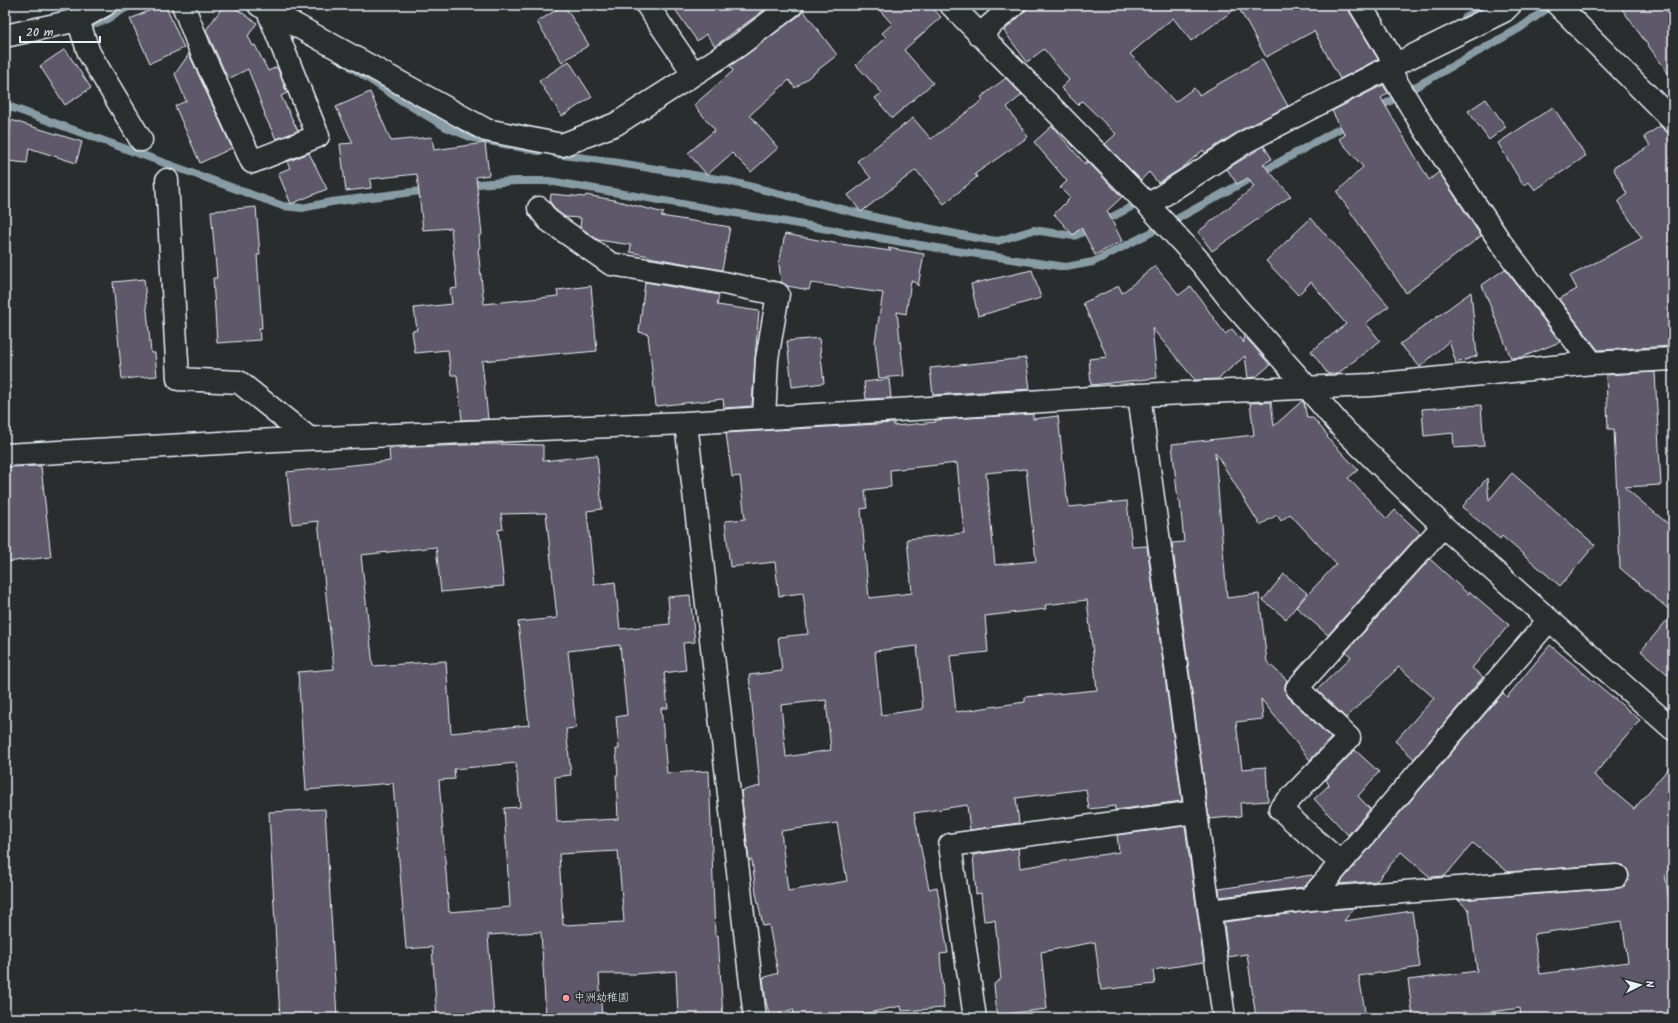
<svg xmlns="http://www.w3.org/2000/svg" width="1678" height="1023" font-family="Kalam,'Klee One',sans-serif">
	<rect width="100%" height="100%" fill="#2a2d2e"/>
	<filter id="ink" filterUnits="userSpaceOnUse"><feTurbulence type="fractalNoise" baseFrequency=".025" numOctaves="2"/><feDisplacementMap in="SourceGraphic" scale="8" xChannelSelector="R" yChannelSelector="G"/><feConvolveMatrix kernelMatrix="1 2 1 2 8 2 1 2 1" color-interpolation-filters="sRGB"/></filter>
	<g filter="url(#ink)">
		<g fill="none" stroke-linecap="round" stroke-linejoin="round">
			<path stroke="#889ca5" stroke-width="8" d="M 1465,18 L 1487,6
				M 81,28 L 105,20 L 131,5
				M 351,67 L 399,99 L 446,127 L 473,138 L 539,151
				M 5,105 L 283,206 L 302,208 L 331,202 L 429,190
				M 1376,109 L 1520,28 L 1548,8
				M 556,154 L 600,160 L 724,180 L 878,218 L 976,238 L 998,241 L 1033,230 L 1074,236 L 1092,228
				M 466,185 L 516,181 L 549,181 L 943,249 L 1066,267 L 1093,262 L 1152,232
				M 1175,220 L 1350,123
				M 1102,222 L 1135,205"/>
		</g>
		<path fill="#5e596b" stroke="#e8f1f8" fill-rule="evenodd" d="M 162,5 L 165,5 L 184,48 L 150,63 L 130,19 Z
			M 224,5 L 231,5 L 257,23 L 248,36 L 253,46 L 255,45 L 268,71 L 277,67 L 287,93 L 281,96 L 298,131 L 276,139 L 264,114 L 265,114 L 248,69 L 228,79 L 206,30 Z
			M 564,5 L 589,45 L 562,62 L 537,22 Z
			M 672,5 L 771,5 L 715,46 L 706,34 L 697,41 Z
			M 875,5 L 930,5 L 941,17 L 904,50 L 933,83 L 892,118 L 875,98 L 882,93 L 856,65 L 886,37 L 882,33 L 892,24 Z
			M 1026,5 L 1348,5 L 1349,11 L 1378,59 L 1340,79 L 1314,31 L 1266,57 L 1238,7 L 1191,41 L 1173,18 L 1130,54 L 1175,102 L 1194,88 L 1199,95 L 1262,59 L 1288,106 L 1241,130 L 1205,153 L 1203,150 L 1182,168 L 1158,183 L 1149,172 L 1141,180 L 1105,144 L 1116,134 L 1082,101 L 1078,105 L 1061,88 L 1069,80 L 1044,49 L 1027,62 L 1004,31 L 1022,14 L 1026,10 Z
			M 1619,5 L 1665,5 L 1673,16 L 1673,80 Z
			M 803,10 L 837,55 L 795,88 L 789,80 L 750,115 L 778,148 L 751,172 L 732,153 L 707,175 L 688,153 L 715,130 L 694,105 L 733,71 L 730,66 L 800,15 Z
			M 65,49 L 91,88 L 65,105 L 40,66 Z
			M 189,54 L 232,148 L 200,163 L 175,106 L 186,101 L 175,74 Z
			M 569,61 L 592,97 L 562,116 L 539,81 Z
			M 1006,78 L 1022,95 L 1007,107 L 1028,137 L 975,174 L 977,177 L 944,204 L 916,170 L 861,212 L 848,195 L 871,178 L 857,161 L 913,118 L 931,139 L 983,100 L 981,97 Z
			M 1383,85 L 1388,93 L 1381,98 L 1429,180 L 1439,172 L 1481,236 L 1406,293 L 1337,192 L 1363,167 L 1339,139 L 1345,135 L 1332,111 Z
			M 370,92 L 391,141 L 432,137 L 434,150 L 485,143 L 489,175 L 476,177 L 482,235 L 479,235 L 480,248 L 478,249 L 484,304 L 558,296 L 557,290 L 591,286 L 597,351 L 564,354 L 564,353 L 482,361 L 488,419 L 462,420 L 457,375 L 451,375 L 448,350 L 415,353 L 412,331 L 417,330 L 414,308 L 452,304 L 450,289 L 457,288 L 451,228 L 423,230 L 417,174 L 370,179 L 371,188 L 346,191 L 340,144 L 353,143 L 336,107 Z
			M 1486,99 L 1506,127 L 1489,140 L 1468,111 Z
			M 1553,107 L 1586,156 L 1535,190 L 1529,182 L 1523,185 L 1498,143 Z
			M 11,120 L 82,142 L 76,163 L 29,148 L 27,163 L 7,161 Z
			M 1052,126 L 1085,164 L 1087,161 L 1122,197 L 1107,211 L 1122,241 L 1095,255 L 1081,227 L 1073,235 L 1054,214 L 1070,198 L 1060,188 L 1067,181 L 1034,142 Z
			M 1660,126 L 1670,135 L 1673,133 L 1673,346 L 1598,350 L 1559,299 L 1577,289 L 1570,276 L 1642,238 L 1618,202 L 1627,194 L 1613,168 L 1650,146 L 1644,137 Z
			M 1264,146 L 1272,159 L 1263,164 L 1291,196 L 1212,251 L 1198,232 L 1254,187 L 1248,178 L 1237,184 L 1227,169 Z
			M 309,153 L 327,189 L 291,204 L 278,173 L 290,168 L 287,162 Z
			M 551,194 L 585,197 L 586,195 L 614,200 L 664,213 L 661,216 L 730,227 L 722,270 L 649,257 L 649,256 L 630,252 L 631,245 L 598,240 L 580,227 L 581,218 L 565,217 L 557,211 L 550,202 Z
			M 256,207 L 260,255 L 257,255 L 262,328 L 259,328 L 260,340 L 217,343 L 213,278 L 217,278 L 211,211 Z
			M 1311,218 L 1389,306 L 1366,323 L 1380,341 L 1337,374 L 1328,374 L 1311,351 L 1346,324 L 1311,282 L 1298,295 L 1266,261 Z
			M 785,234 L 840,244 L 891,251 L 888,248 L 924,254 L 918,286 L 914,282 L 911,281 L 906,314 L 897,312 L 904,376 L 879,378 L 875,342 L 883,293 L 811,283 L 809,290 L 787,286 L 781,282 L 779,264 Z
			M 1155,266 L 1179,295 L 1191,286 L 1225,334 L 1232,329 L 1244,343 L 1243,334 L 1270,365 L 1256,377 L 1248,378 L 1245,356 L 1218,379 L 1195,380 L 1152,328 L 1157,378 L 1091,385 L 1089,359 L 1107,357 L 1083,303 L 1119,286 L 1122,293 Z
			M 1505,269 L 1560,342 L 1522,357 L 1511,358 L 1482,285 Z
			M 1032,270 L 1041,298 L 978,316 L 971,284 Z
			M 144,279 L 151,353 L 155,353 L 157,376 L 122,379 L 113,282 Z
			M 645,282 L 719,295 L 717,305 L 759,311 L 755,358 L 752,406 L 724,408 L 723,399 L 656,406 L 648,334 L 639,332 Z
			M 1471,292 L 1477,356 L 1456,363 L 1449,341 L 1420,367 L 1400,344 Z
			M 819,338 L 824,383 L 792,387 L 787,341 Z
			M 1026,358 L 1030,389 L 933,395 L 930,368 Z
			M 1655,372 L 1661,485 L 1624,487 L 1673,528 L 1673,679 L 1641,651 L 1673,613 L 1620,568 L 1614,429 L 1608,429 L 1606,375 Z
			M 889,379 L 891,398 L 866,399 L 864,382 Z
			M 1302,401 L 1304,403 L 1307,418 L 1313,418 L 1328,436 L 1327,437 L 1358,470 L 1348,478 L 1387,519 L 1395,510 L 1420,533 L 1328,635 L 1296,607 L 1336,564 L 1290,514 L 1281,521 L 1277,515 L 1260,525 L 1215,452 L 1227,598 L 1259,594 L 1267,662 L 1287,680 L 1285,685 L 1285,691 L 1288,697 L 1331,738 L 1310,760 L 1261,699 L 1263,719 L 1236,722 L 1242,769 L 1266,767 L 1268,801 L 1240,803 L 1241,816 L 1209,819 L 1172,543 L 1184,542 L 1180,501 L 1178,501 L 1172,444 L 1254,435 L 1250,403 L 1271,402 L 1274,426 Z
			M 1481,405 L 1484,446 L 1454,448 L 1453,433 L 1424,436 L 1422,409 Z
			M 1033,414 L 1033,419 L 1058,416 L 1067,498 L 1068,498 L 1069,507 L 1127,501 L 1132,547 L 1147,546 L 1182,801 L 1115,810 L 1115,806 L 1089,809 L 1086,789 L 1016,798 L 1019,823 L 970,830 L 967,805 L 914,813 L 929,889 L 937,887 L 948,953 L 940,954 L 944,1008 L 902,1011 L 901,1006 L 845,1018 L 795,1018 L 793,1009 L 770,1017 L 766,1002 L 763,978 L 778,973 L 769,925 L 763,926 L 756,893 L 752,860 L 749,860 L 741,791 L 760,786 L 749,675 L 782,671 L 778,637 L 808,634 L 803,593 L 779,596 L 775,562 L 730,567 L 725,521 L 745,519 L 740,476 L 732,477 L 726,433 L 894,423 L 894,426 L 936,422 L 935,420 ZM 957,463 L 964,533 L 907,539 L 912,593 L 869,598 L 861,509 L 867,508 L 865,490 L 891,487 L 890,470 ZM 1026,469 L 1036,561 L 995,565 L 986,473 ZM 1087,600 L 1097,690 L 1025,697 L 1025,702 L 956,712 L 950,656 L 988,652 L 985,616 L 1046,609 L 1045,605 ZM 917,646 L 923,709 L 881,715 L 875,651 ZM 826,700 L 831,750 L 786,757 L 781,705 ZM 837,823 L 847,881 L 788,891 L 781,831 Z
			M 491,444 L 543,445 L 543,461 L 597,455 L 602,509 L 587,511 L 594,585 L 615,582 L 620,629 L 670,624 L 668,597 L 690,595 L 695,642 L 683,643 L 686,670 L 664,673 L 668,708 L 661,708 L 667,773 L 709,771 L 715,935 L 718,935 L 723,1018 L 678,1018 L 676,971 L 635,974 L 599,974 L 602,1018 L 546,1018 L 541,932 L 488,935 L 494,1018 L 437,1018 L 432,947 L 406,949 L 393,783 L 306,790 L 298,672 L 334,669 L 318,521 L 292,524 L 287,472 L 390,461 L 389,449 L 413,447 ZM 546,513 L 557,618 L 518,622 L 529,725 L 451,733 L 446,661 L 373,666 L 361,555 L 436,547 L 441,592 L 504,586 L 498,530 L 503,529 L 501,514 ZM 620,645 L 627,715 L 616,717 L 619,749 L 616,749 L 618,775 L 616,775 L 618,819 L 557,822 L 555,777 L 571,775 L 566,729 L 576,728 L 568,651 ZM 516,763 L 520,807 L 504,808 L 510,907 L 449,912 L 439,780 L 455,779 L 454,769 ZM 618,851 L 624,922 L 563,925 L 559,854 Z
			M 41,466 L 51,557 L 5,562 L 5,467 Z
			M 1512,473 L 1595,545 L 1560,586 L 1502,536 L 1500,539 L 1462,507 L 1487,478 L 1489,500 Z
			M 1430,559 L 1468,594 L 1470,592 L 1509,625 L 1472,668 L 1483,677 L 1414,759 L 1395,741 L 1434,698 L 1399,667 L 1346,718 L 1317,690 L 1351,657 L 1346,652 Z
			M 1284,574 L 1307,593 L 1286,619 L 1263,600 Z
			M 1550,645 L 1640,720 L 1594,775 L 1634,809 L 1673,763 L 1673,865 L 1665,874 L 1671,916 L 1673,916 L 1673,1018 L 1521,1018 L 1520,1008 L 1449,1018 L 1413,1018 L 1408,980 L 1477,971 L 1469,910 L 1458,900 L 1618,888 L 1624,886 L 1628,881 L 1629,875 L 1627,869 L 1623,865 L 1616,864 L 1508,872 L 1473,843 L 1445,876 L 1430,877 L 1401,852 L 1377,881 L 1339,884 L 1503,693 L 1507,697 ZM 1622,921 L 1628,962 L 1540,974 L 1534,934 Z
			M 1355,750 L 1379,772 L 1358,796 L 1370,809 L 1348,835 L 1314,799 L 1329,785 L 1326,780 Z
			M 325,809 L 337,1018 L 280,1018 L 269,812 Z
			M 1185,826 L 1204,962 L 1153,970 L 1155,984 L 1101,990 L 1095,942 L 1041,952 L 1047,1009 L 997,1015 L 994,984 L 1001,979 L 995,920 L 984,921 L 981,893 L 976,894 L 973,855 L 1018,848 L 1020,868 L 1119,852 L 1117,835 Z
			M 1312,875 L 1313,877 L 1304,887 L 1220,897 L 1219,889 Z
			M 1354,908 L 1344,921 L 1412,911 L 1420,967 L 1359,976 L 1366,1018 L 1256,1018 L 1247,954 L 1228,957 L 1224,922 L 1311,911 Z"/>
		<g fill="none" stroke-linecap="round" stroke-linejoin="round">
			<defs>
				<path id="street" d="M 183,5 L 199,46 L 252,162 L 318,136 L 268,11
					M 259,5 L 486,130 L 562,145 L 616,124 L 738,46 L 792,5
					M 647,5 L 694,74
					M 951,5 L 1148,205 L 1201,263 L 1234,305 L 1307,387
					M 1360,5 L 1396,65
					M 1558,5 L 1673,121
					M 78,20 L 89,53 L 141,140
					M 979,35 L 1014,5
					M 5,36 L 78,20 L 105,5
					M 1388,68 L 1422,125 L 1501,243 L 1592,363
					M 167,180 L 178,379 L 239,382 L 309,438
					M 1148,205 L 1247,141 L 1388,68 L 1504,11 L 1510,5
					M 539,208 L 548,220 L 611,264 L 709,280 L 778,294 L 767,359 L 764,418
					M 1139,395 L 1224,1018
					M 686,423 L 755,1018
					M 5,455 L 275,440 L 686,423 L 1139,395 L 1371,385 L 1592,363 L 1673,359
					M 1341,863 L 1280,809 L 1349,738 L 1297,688 L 1443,526
					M 1310,899 L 1549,620
					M 1210,911 L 1310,899 L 1617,876
					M 975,1018 L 950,845 L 1196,812"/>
				<path id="secondary" d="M 1307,387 L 1343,429 L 1443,526 L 1673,729"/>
			</defs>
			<use href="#street" stroke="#e8f1f8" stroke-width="25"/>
			<use href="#secondary" stroke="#e8f1f8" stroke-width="25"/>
			<use href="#street" stroke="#2a2d2e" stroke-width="22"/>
			<use href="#secondary" stroke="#2a2d2e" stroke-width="22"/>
		</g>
	</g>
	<circle fill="#ff9aa2" stroke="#2a2d2e" stroke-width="1.5" cx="566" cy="998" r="4"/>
	<g text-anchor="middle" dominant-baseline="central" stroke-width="3.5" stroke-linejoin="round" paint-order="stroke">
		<g font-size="11" fill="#e8f1f8" stroke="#2a2d2e" text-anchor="start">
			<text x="574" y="998">中洲幼稚園</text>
		</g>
	</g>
	<rect width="1678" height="1023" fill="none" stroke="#2a2d2e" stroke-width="20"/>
	<rect x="10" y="10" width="1658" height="1003" fill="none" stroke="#e8f1f8" stroke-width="1.5" filter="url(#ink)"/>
	<g transform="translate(1640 985) rotate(84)" stroke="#2a2d2e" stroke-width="3" paint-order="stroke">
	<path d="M0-3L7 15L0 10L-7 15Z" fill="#e8f1f8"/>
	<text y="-6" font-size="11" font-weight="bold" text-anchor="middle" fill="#e8f1f8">N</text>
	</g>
	<path d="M20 36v6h80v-6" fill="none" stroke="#e8f1f8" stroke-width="2"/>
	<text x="26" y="36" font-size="12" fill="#e8f1f8" stroke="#2a2d2e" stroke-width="3" paint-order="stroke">20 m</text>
</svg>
